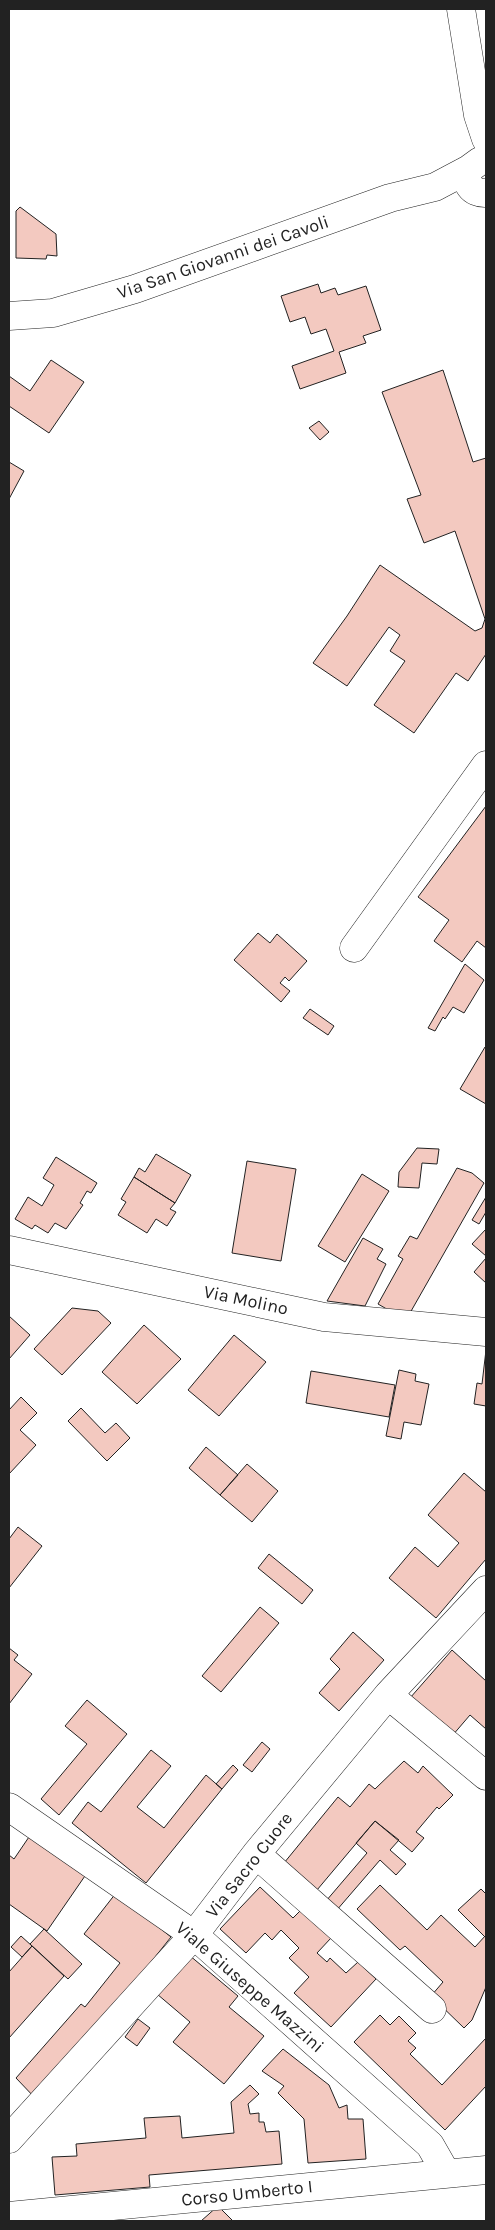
<svg xmlns="http://www.w3.org/2000/svg" width="495" height="2230" font-family="Karla,sans-serif">
	<rect width="100%" height="100%" fill="#fff"/>
	<path fill="#f3c9c0" stroke="#222" d="M 20,207 L 56,234 L 57,256 L 47,255 L 46,259 L 16,258 L 16,211 Z
		M 318,284 L 321,293 L 335,288 L 338,295 L 366,286 L 381,330 L 363,336 L 366,343 L 339,352 L 346,373 L 300,389 L 292,366 L 334,351 L 326,329 L 311,334 L 305,317 L 290,322 L 281,296 Z
		M 51,360 L 84,382 L 49,433 L 9,406 L 9,376 L 30,391 Z
		M 443,370 L 473,462 L 486,458 L 486,654 L 468,681 L 456,673 L 414,733 L 374,705 L 405,661 L 390,651 L 400,635 L 389,627 L 347,686 L 313,663 L 347,616 L 380,565 L 475,631 L 482,628 L 485,619 L 455,531 L 424,543 L 407,499 L 421,495 L 382,392 Z
		M 319,421 L 329,432 L 320,440 L 309,428 Z
		M 9,462 L 24,471 L 9,499 Z
		M 486,806 L 486,948 L 477,941 L 462,962 L 434,941 L 449,920 L 418,897 Z
		M 258,933 L 270,943 L 277,934 L 307,961 L 289,981 L 285,977 L 280,983 L 290,991 L 281,1002 L 234,960 Z
		M 465,964 L 484,980 L 464,1013 L 453,1007 L 445,1019 L 443,1017 L 435,1031 L 428,1028 Z
		M 310,1009 L 334,1026 L 328,1035 L 303,1018 Z
		M 485,1047 L 486,1048 L 486,1104 L 460,1089 Z
		M 417,1148 L 439,1149 L 437,1164 L 422,1163 L 419,1188 L 398,1187 L 399,1172 Z
		M 156,1154 L 191,1175 L 175,1203 L 134,1177 L 139,1168 L 145,1172 Z
		M 56,1157 L 97,1183 L 91,1193 L 87,1191 L 80,1203 L 83,1205 L 66,1229 L 55,1223 L 48,1233 L 35,1225 L 32,1229 L 15,1219 L 28,1197 L 42,1206 L 54,1185 L 43,1178 Z
		M 247,1161 L 296,1169 L 281,1261 L 232,1253 Z
		M 457,1168 L 472,1173 L 484,1183 L 406,1320 L 378,1304 L 403,1259 L 398,1256 L 410,1236 L 417,1239 Z
		M 362,1174 L 389,1191 L 345,1262 L 318,1246 Z
		M 134,1177 L 175,1203 L 170,1209 L 176,1212 L 167,1226 L 156,1219 L 147,1233 L 118,1215 L 126,1202 L 121,1199 Z
		M 486,1197 L 486,1212 L 479,1224 L 472,1220 Z
		M 486,1229 L 486,1256 L 472,1244 Z
		M 363,1238 L 383,1249 L 377,1259 L 386,1264 L 365,1306 L 327,1301 Z
		M 486,1258 L 486,1283 L 474,1272 Z
		M 72,1308 L 98,1311 L 111,1323 L 62,1375 L 34,1349 Z
		M 9,1316 L 30,1335 L 9,1359 Z
		M 144,1325 L 181,1359 L 137,1404 L 102,1372 Z
		M 234,1335 L 266,1362 L 219,1416 L 188,1390 Z
		M 486,1350 L 486,1406 L 474,1404 L 477,1383 L 482,1384 Z
		M 399,1370 L 416,1374 L 415,1381 L 429,1384 L 421,1425 L 404,1422 L 401,1439 L 386,1436 Z
		M 311,1371 L 395,1385 L 389,1417 L 306,1403 Z
		M 21,1397 L 37,1413 L 20,1430 L 36,1445 L 9,1474 L 9,1410 Z
		M 81,1408 L 105,1433 L 116,1423 L 130,1438 L 107,1461 L 68,1421 Z
		M 206,1447 L 238,1475 L 220,1495 L 189,1468 Z
		M 247,1464 L 278,1491 L 252,1522 L 220,1495 Z
		M 464,1473 L 486,1492 L 486,1559 L 436,1618 L 389,1578 L 415,1547 L 438,1567 L 459,1543 L 428,1515 Z
		M 18,1527 L 42,1546 L 9,1588 L 9,1539 Z
		M 269,1554 L 313,1590 L 302,1604 L 258,1568 Z
		M 260,1607 L 279,1623 L 221,1692 L 202,1676 Z
		M 353,1632 L 384,1660 L 339,1711 L 319,1693 L 340,1669 L 330,1659 Z
		M 9,1648 L 18,1655 L 14,1660 L 32,1674 L 9,1704 Z
		M 452,1650 L 486,1681 L 486,1729 L 470,1715 L 452,1736 L 410,1698 Z
		M 87,1700 L 127,1734 L 59,1815 L 41,1799 L 87,1744 L 65,1726 Z
		M 262,1742 L 270,1749 L 252,1772 L 243,1765 Z
		M 151,1750 L 171,1766 L 137,1807 L 164,1828 L 206,1775 L 222,1789 L 146,1883 L 72,1823 L 88,1802 L 101,1812 Z
		M 404,1761 L 418,1773 L 423,1766 L 453,1795 L 439,1809 L 437,1807 L 416,1832 L 424,1838 L 412,1852 L 375,1821 L 317,1890 L 284,1863 L 338,1797 L 350,1807 L 369,1784 L 375,1789 Z
		M 233,1765 L 238,1770 L 222,1789 L 216,1784 Z
		M 375,1821 L 399,1840 L 390,1850 L 406,1864 L 396,1875 L 380,1860 L 336,1911 L 326,1901 L 367,1853 L 356,1843 Z
		M 31,1834 L 87,1873 L 47,1931 L 9,1904 L 9,1855 L 14,1859 Z
		M 380,1885 L 427,1930 L 441,1915 L 475,1947 L 486,1935 L 486,1987 L 472,2020 L 464,2028 L 431,1996 L 443,1982 L 405,1946 L 400,1950 L 357,1909 Z
		M 260,1887 L 293,1918 L 301,1910 L 331,1938 L 317,1953 L 327,1962 L 330,1958 L 346,1973 L 358,1962 L 376,1979 L 331,2027 L 294,1993 L 309,1977 L 289,1958 L 299,1948 L 281,1930 L 272,1940 L 265,1933 L 246,1953 L 220,1929 Z
		M 481,1889 L 486,1894 L 486,1935 L 485,1937 L 458,1910 Z
		M 116,1893 L 171,1937 L 104,2021 L 37,2100 L 16,2078 L 81,2004 L 85,2007 L 120,1963 L 84,1934 Z
		M 44,1929 L 82,1964 L 68,1979 L 30,1944 Z
		M 21,1936 L 32,1946 L 22,1957 L 11,1947 Z
		M 32,1946 L 64,1976 L 9,2038 L 9,1972 Z
		M 189,1955 L 238,1996 L 229,2007 L 264,2036 L 224,2084 L 173,2042 L 190,2022 L 157,1994 Z
		M 380,2015 L 390,2025 L 399,2016 L 416,2033 L 408,2041 L 416,2048 L 410,2054 L 442,2085 L 486,2038 L 486,2086 L 445,2130 L 354,2042 Z
		M 138,2019 L 150,2028 L 137,2046 L 125,2037 Z
		M 283,2049 L 329,2085 L 339,2108 L 347,2105 L 348,2119 L 363,2119 L 366,2159 L 308,2163 L 304,2119 L 278,2093 L 284,2086 L 262,2071 Z
		M 250,2085 L 259,2094 L 248,2104 L 250,2114 L 259,2113 L 259,2122 L 264,2122 L 266,2132 L 279,2131 L 282,2164 L 149,2175 L 150,2187 L 55,2195 L 52,2157 L 77,2156 L 76,2144 L 146,2138 L 144,2118 L 180,2116 L 182,2138 L 234,2133 L 231,2102 Z
		M 218,2206 L 233,2221 L 201,2221 Z"/>
	<g fill="none" stroke-linecap="round" stroke-linejoin="round">
		<defs>
			<path id="minor" d="M 461,9 L 478,115 L 486,139
				M 480,161 L 469,169 C 463,182 472,194 486,193
				M 9,316 L 53,313 L 135,289 L 390,198 L 435,187 L 469,169
				M 354,948 L 486,765
				M 9,1250 L 324,1317 L 486,1332
				M 388,1695 L 486,1776
				M 9,1807 L 194,1935 L 430,2145 L 446,2173
				M 256,1854 L 432,2009
				M 9,2139 L 194,1935 L 256,1854 L 388,1695 L 486,1590
				M 9,2216 L 486,2170"/>
		</defs>
		<use href="#minor" stroke="#222" stroke-width="29"/>
		<use href="#minor" stroke="#fff" stroke-width="28"/>
	</g>
	<g text-anchor="middle" dominant-baseline="central" stroke-width="4" stroke-linejoin="round" paint-order="stroke">
		<g font-size="18" fill="#222" stroke="#fff">
			<text transform="translate(223 257) rotate(-19)">Via San Giovanni dei Cavoli</text>
			<text transform="translate(246 1300) rotate(12)">Via Molino</text>
			<text transform="translate(249 1865) rotate(-52)">Via Sacro Cuore</text>
			<text transform="translate(250 1987) rotate(41)">Viale Giuseppe Mazzini</text>
			<text transform="translate(247 2193) rotate(-6)">Corso Umberto I</text>
		</g>
	</g>
	<rect width="495" height="2230" fill="none" stroke="#222222" stroke-width="20"/>
</svg>
